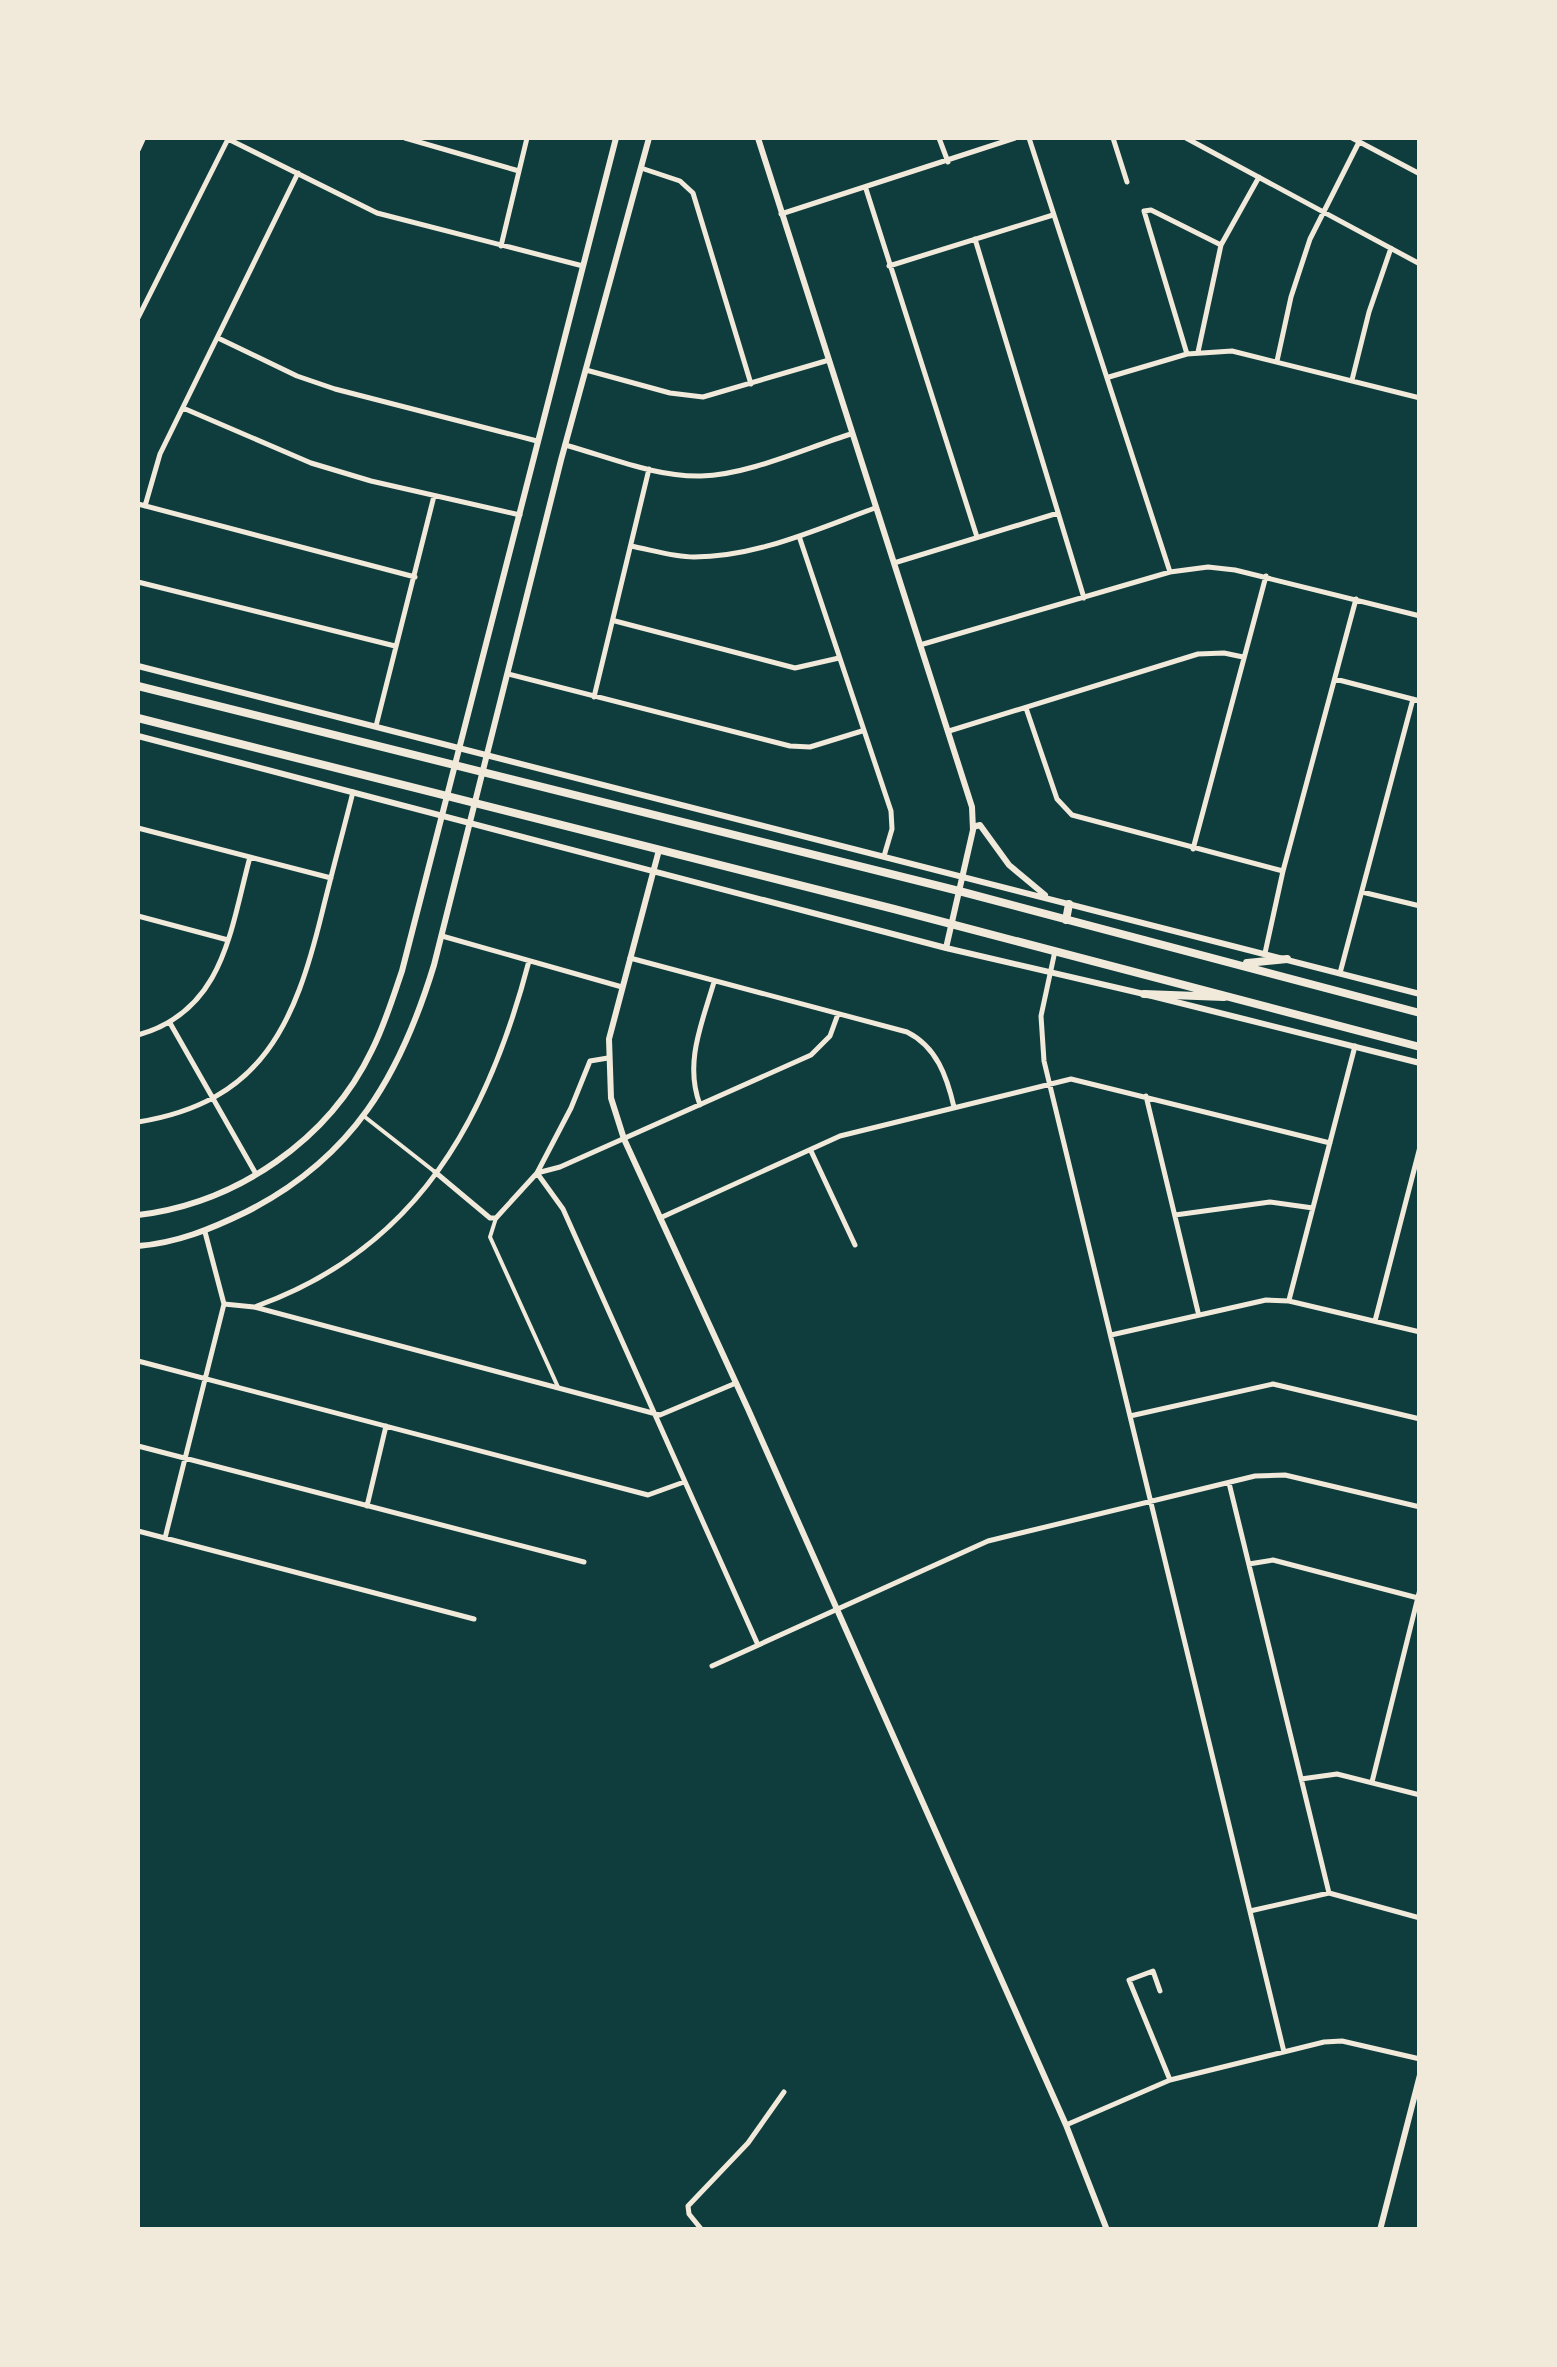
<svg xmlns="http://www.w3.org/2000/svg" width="1557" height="2367" font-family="'Roboto Condensed',sans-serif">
	<rect width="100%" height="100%" fill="#0f3d3e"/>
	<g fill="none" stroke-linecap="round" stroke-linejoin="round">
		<path stroke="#f1e9da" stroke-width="4" d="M 365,1117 L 435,1172
			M 496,1218 L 490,1237 L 558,1387"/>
		<path stroke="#f1e9da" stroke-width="5" d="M 226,138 L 377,213 L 583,266
			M 405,138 L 519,171
			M 939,138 L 948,162
			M 1029,138 L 1170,572
			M 1113,138 L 1127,182
			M 1186,138 L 1420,264
			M 1352,138 L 1420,174
			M 641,168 L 680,181 L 693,193 L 751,384
			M 866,189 L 977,537
			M 781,214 L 1015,138
			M 975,239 L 1084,598
			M 501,246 L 527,138
			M 889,266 L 1053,215
			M 138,318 L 228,139
			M 218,338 L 297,376 L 335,389 L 537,441
			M 1198,352 L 1221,245 L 1259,177
			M 1187,354 L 1144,211 L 1151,210 L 1221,245
			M 1277,361 L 1291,297 L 1310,239 L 1359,142
			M 586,370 L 670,393 L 703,397 L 829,360
			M 1109,377 L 1187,354 L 1232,351 L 1420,398
			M 1352,380 L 1369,312 L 1391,248
			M 183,408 L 311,463 L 371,481 L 520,515
			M 565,445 C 609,457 655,477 701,476 C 748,475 806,448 851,434
			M 138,504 L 415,577
			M 145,506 L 160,454 L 298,173
			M 799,536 L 891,811 L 892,829 L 884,856
			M 631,546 C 652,550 673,557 694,557 C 757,557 817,529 875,508
			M 894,563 L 1058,513
			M 138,582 L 395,646
			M 615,621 L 795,668 L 839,658
			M 920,645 L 1170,572 L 1208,567 L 1235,570 L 1420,616
			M 508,674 L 790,746 L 810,747 L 862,731
			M 1335,679 L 1420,701
			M 594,697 L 649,469
			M 1026,708 L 1057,799 L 1072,815 L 1283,871
			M 376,726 L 434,496
			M 949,731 L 1198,654 L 1224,653 L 1243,657
			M 138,828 L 331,878
			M 1193,849 L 1266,576
			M 1362,892 L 1420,906
			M 138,916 L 228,940
			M 442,936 L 622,987
			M 1055,951 L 1041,1016 L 1044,1061 L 1284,2052
			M 1265,953 L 1283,871 L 1356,599
			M 630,958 L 907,1032 C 937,1047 947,1077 954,1107
			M 1340,973 L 1413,699
			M 170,1023 L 256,1174
			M 138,1035 C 224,1011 230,931 250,857
			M 1146,1096 L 1198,1312
			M 700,1105 C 684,1063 702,1023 714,982
			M 138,1122 C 263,1102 295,1023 322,913 C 332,872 343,832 353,792
			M 811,1151 L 855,1245
			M 435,1172 L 490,1218 L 496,1218 L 537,1173 L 571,1108 L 590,1061 L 608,1058
			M 1175,1215 L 1270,1202 L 1313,1208
			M 660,1218 L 840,1136 L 1071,1079 L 1330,1143
			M 1289,1300 L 1355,1046
			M 224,1304 L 254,1307 L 660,1415 L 736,1383
			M 257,1306 C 418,1248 488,1118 529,961
			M 1375,1321 L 1420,1147
			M 1111,1335 L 1266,1300 L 1289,1301 L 1420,1332
			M 138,1361 L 648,1495 L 684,1482
			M 1130,1416 L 1273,1384 L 1420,1419
			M 138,1446 L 584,1562
			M 1229,1483 L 1329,1893
			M 367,1506 L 386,1426
			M 138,1531 L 474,1619
			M 165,1538 L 224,1304 L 205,1232
			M 1249,1564 L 1273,1560 L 1418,1598
			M 758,1645 L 563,1209 L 537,1173 L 560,1167 L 811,1055 L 830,1036 L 838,1014
			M 712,1666 L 988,1541 L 1255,1476 L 1285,1475 L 1420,1507
			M 1301,1779 L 1337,1774 L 1420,1795
			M 1372,1782 L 1420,1589
			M 1250,1911 L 1329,1893 L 1420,1918
			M 1160,1991 L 1153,1971 L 1129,1980 L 1170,2080
			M 1066,2125 L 1170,2080 L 1324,2042 L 1342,2041 L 1420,2059
			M 702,2230 L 689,2214 L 688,2206 L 748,2143 L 784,2092"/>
		<path stroke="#f1e9da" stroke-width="6" d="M 758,138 L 972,807 L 973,830 L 946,948
			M 138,149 L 143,138
			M 138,666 L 1420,994
			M 138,736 L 946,948 L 1144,994 L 1420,1063
			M 973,827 L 980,825 L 1009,865 L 1045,895
			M 659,850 L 609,1039 L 611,1098 L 624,1139 L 748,1409 L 1066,2125 L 1107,2230"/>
		<path stroke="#f1e9da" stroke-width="6" d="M 138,1215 C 237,1203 329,1140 372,1050 C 385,1024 393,997 402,971 L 616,138
			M 138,1246 C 177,1243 211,1229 246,1212 C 353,1158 400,1076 434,965 L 561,460 L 649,138
			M 1380,2230 L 1420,2075"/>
		<path stroke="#f1e9da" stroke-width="8" d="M 138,686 L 959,891 L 1420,1013
			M 138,718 L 894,909 L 1420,1047
			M 1066,920 L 1069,904
			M 1247,963 L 1287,959
			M 1144,994 L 1224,997"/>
	</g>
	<rect width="1557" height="2367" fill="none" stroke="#f1e9da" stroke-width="280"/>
</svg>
